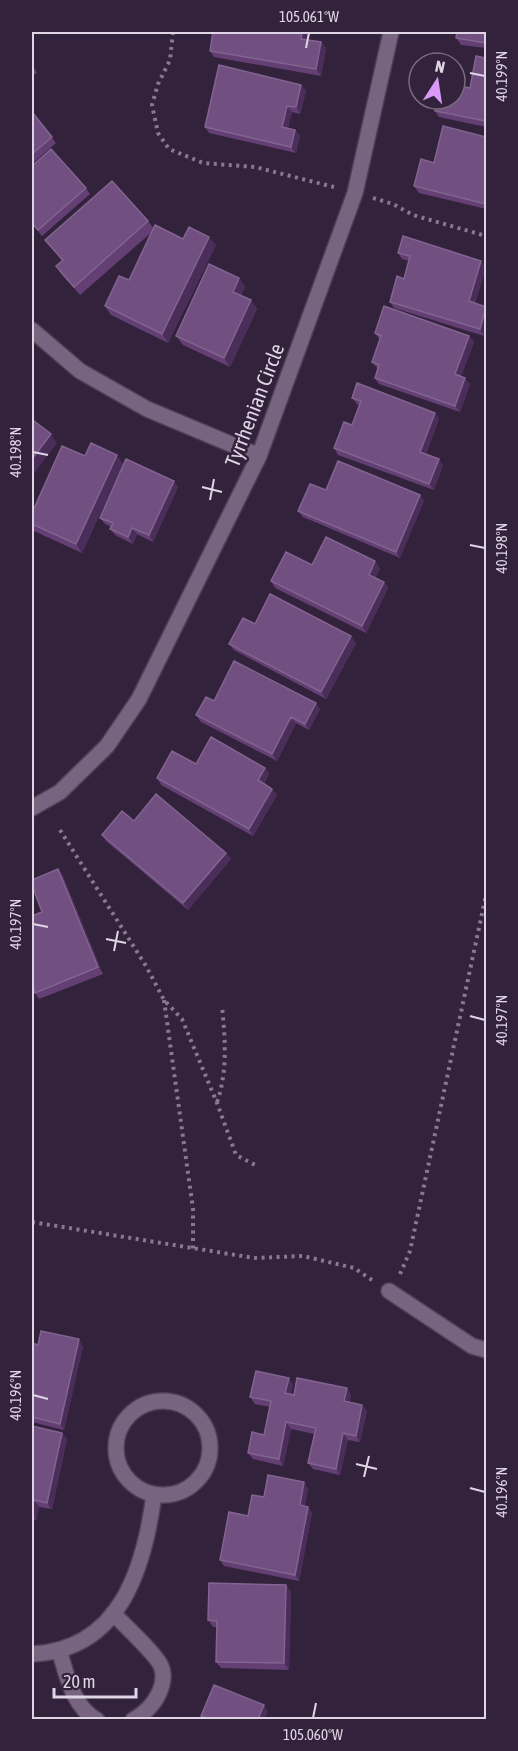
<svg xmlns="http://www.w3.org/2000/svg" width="518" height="1751" font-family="'Asap Condensed',sans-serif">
	<rect width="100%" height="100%" fill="#33223b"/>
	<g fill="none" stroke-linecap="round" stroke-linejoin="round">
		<defs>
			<path id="minor" d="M 32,330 L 80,371 L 147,409 L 259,456
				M 32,808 L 60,792 L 107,746 L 139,699 L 259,456 L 355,193 L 391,32
				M 389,1291 L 472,1346 L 486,1350
				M116 1448a47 47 0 1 1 94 0a47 47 0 1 1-94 0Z
				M 113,1613 C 123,1624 157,1655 161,1666 C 165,1675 163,1684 159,1693 C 154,1704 144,1714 133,1720
				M 59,1650 C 67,1675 72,1706 97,1720
				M 32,1654 C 120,1650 144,1569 154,1495"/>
		</defs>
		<use href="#minor" stroke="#4d4055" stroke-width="18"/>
		<path stroke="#87798e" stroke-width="4" stroke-dasharray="3 4.5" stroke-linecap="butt" d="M 173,32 L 170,60 L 158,84 L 152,105 L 158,133 L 169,149 L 203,163 L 255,167 L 334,187
			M 373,198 L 393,204 L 413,215 L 486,236
			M 60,830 L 146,966 L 164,1000 L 182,1019 L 217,1103 L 236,1155 L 257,1166
			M 164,1000 L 193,1209 L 193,1249
			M 217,1102 C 228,1071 225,1038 222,1006
			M 32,1222 L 254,1258 L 303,1256 L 354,1268 L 372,1280
			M 400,1274 L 410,1251 L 486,895"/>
		<use href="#minor" stroke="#776481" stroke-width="15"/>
	</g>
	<path fill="#633f74" d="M 213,32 L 308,32 L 307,40 L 321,42 L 326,48 L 321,76 L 214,57 L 210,51 Z
		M 486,32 L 486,48 L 461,45 L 456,38 Z
		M 486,58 L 486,127 L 439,117 L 435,111 L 470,88 Z
		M 32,64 L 37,73 L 32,76 Z
		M 301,85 L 306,91 L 300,114 L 292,112 L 288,128 L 295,130 L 300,136 L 296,153 L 209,133 L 205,127 Z
		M 32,112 L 56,143 L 32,164 Z
		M 486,137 L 486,209 L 419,193 L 414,186 L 434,163 Z
		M 32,166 L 86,188 L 90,194 L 42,236 L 32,224 Z
		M 148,221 L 154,229 L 183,239 L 216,245 L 168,343 L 111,315 L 105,306 L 129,280 L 152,232 L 80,295 L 62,275 L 56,266 L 62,261 L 45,240 Z
		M 398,253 L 481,261 L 486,267 L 475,303 L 484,336 L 394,308 L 390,302 L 404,279 L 409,261 L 402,259 Z
		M 239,278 L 245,287 L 241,295 L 251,300 L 257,309 L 230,367 L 183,345 L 176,336 Z
		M 375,333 L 469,336 L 474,342 L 461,376 L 470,384 L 460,412 L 379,384 L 375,378 L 378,369 L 372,362 L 380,340 Z
		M 352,398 L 435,413 L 439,419 L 426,454 L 443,465 L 434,490 L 338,455 L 334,448 L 352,425 L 359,405 L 357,404 Z
		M 85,456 L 123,464 L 82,553 L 34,531 L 32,527 L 32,513 Z
		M 178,487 L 153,542 L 137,534 L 133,544 L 115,535 L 110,529 L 111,527 L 105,524 L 100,518 Z
		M 326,490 L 420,495 L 424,501 L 400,558 L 303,517 L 298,511 Z
		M 312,565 L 380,568 L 375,578 L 384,582 L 388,588 L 366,633 L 275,588 L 271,581 Z
		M 255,624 L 356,643 L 326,699 L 234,650 L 229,644 Z
		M 214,701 L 320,709 L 309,730 L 296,723 L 277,761 L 201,722 L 196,715 Z
		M 196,764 L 265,768 L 269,774 L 264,784 L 272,789 L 277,795 L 253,836 L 161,785 L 157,778 Z
		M 134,821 L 226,853 L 231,859 L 188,910 L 106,841 L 102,835 Z
		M 58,869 L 63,876 L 103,974 L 39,999 L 35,993 L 42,912 Z
		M 32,1343 L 38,1345 L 83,1346 L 64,1430 L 32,1422 Z
		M 293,1384 L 291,1394 L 294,1395 L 347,1388 L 351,1395 L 349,1402 L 362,1405 L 367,1411 L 360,1442 L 348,1440 L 340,1475 L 313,1469 L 308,1463 L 314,1434 L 291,1429 L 283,1466 L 253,1459 L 248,1453 L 264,1435 L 270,1407 L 255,1404 L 250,1397 Z
		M 32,1426 L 62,1433 L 67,1439 L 52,1509 L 39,1507 L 36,1520 L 32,1519 Z
		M 308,1488 L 305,1506 L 308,1507 L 312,1513 L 299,1581 L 224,1566 L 220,1560 L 248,1516 L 264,1497 Z
		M 286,1585 L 291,1592 L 289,1670 L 221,1668 L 216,1662 L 217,1627 L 213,1627 L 208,1620 Z"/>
	<path fill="#4a2d58" d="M 302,32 L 308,32 L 306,45 L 301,39 Z
		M 321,42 L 326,48 L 321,76 L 316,69 Z
		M 301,85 L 306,91 L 300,114 L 296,107 Z
		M 287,106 L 292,112 L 286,134 L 282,127 Z
		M 295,130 L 300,136 L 296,153 L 291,147 Z
		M 209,237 L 216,245 L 168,343 L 162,334 Z
		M 481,261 L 486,267 L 473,308 L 469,301 Z
		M 239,278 L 245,287 L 239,300 L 233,292 Z
		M 251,300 L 257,309 L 230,367 L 224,358 Z
		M 486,307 L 486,328 L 484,336 L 480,329 Z
		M 469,336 L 474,342 L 460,380 L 455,374 Z
		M 465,378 L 470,384 L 460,412 L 455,406 Z
		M 435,413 L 439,419 L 424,458 L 420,452 Z
		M 51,434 L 57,443 L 32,476 L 32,459 Z
		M 117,455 L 123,464 L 82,553 L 76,544 Z
		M 439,459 L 443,465 L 434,490 L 429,484 Z
		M 174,481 L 178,487 L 153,542 L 149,535 Z
		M 420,495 L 424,501 L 400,558 L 396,552 Z
		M 132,528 L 137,534 L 133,544 L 128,537 Z
		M 375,561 L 380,568 L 373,581 L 369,575 Z
		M 384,582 L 388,588 L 366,633 L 362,626 Z
		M 351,636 L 356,643 L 326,699 L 321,692 Z
		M 316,703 L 320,709 L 309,730 L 305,724 Z
		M 291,717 L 296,723 L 277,761 L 272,754 Z
		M 265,768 L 269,774 L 262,787 L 258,780 Z
		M 272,789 L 277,795 L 253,836 L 249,829 Z
		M 226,853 L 231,859 L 188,910 L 183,903 Z
		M 58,869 L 63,876 L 103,974 L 98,967 Z
		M 79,1339 L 83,1346 L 64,1430 L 60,1424 Z
		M 289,1378 L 293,1384 L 290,1400 L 285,1393 Z
		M 347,1388 L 351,1395 L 348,1407 L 344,1401 Z
		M 362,1405 L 367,1411 L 360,1442 L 356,1436 Z
		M 286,1422 L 291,1429 L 283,1466 L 279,1459 Z
		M 62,1433 L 67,1439 L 52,1509 L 47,1503 Z
		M 343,1433 L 348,1440 L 340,1475 L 336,1469 Z
		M 304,1482 L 308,1488 L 304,1511 L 300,1505 Z
		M 34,1500 L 39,1507 L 36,1520 L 32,1513 Z
		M 308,1507 L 312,1513 L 299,1581 L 295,1575 Z
		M 286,1585 L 291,1592 L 289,1670 L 284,1663 Z
		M 264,1705 L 268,1712 L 265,1719 L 258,1719 Z"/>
	<path fill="#714f81" stroke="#826490" stroke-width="1.5" d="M 213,32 L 302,32 L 301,39 L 321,42 L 316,69 L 210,51 Z
		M 457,32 L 486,32 L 486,43 L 456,38 Z
		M 476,56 L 486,58 L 486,121 L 435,111 L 437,99 L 455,99 L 455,85 L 470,88 Z
		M 219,65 L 301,85 L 296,107 L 287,106 L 282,127 L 295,130 L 291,147 L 205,127 Z
		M 32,112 L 52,137 L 32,154 Z
		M 443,126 L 486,137 L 486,204 L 414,186 L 421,159 L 434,163 Z
		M 51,149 L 86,188 L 38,230 L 32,223 L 32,166 Z
		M 112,181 L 148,221 L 74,287 L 56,266 L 63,260 L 45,240 Z
		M 155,225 L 183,239 L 189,227 L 209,237 L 162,334 L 105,306 L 119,276 L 129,280 Z
		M 403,236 L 481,261 L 469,301 L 486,307 L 480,329 L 390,302 L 397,276 L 404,279 L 410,256 L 398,253 Z
		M 209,264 L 239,278 L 233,292 L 251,300 L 224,358 L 176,336 Z
		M 384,306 L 469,336 L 455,374 L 465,378 L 455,406 L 375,378 L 379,365 L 372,362 L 381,336 L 375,333 Z
		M 357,383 L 435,413 L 420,452 L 439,459 L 429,484 L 334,448 L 344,422 L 352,425 L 361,401 L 352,398 Z
		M 34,421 L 51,434 L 32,459 L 32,423 Z
		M 91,443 L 117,455 L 76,544 L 32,524 L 32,513 L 62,446 L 85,456 Z
		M 126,459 L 174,481 L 149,535 L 132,528 L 128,537 L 110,529 L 113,523 L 100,518 Z
		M 338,461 L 420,495 L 396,552 L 298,511 L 310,484 L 326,490 Z
		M 326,537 L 375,561 L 369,575 L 384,582 L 362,626 L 271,581 L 286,552 L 312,565 Z
		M 270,594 L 351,636 L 321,692 L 229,644 L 243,618 L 255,624 Z
		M 234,661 L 316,703 L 305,724 L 291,717 L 272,754 L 196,715 L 206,697 L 214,701 Z
		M 211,737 L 265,768 L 258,780 L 272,789 L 249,829 L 157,778 L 172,751 L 196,764 Z
		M 156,794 L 226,853 L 183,903 L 102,835 L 122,811 L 134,821 Z
		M 58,869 L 98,967 L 35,993 L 32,984 L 32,916 L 42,912 L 32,885 L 32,880 Z
		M 41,1331 L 79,1339 L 60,1424 L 32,1417 L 32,1343 L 38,1345 Z
		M 256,1371 L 289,1378 L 285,1393 L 294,1395 L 297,1378 L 347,1388 L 344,1401 L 362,1405 L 356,1436 L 343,1433 L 336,1469 L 308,1463 L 316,1428 L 286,1422 L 279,1459 L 248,1453 L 252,1432 L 264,1435 L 271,1401 L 250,1397 Z
		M 32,1426 L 62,1433 L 47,1503 L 34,1500 L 32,1513 Z
		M 268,1475 L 304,1482 L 300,1505 L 308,1507 L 295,1575 L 220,1560 L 229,1512 L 248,1516 L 252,1495 L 264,1497 Z
		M 209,1583 L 286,1585 L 284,1663 L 216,1662 L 217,1621 L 208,1620 Z
		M 214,1685 L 264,1705 L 258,1719 L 211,1719 L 201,1716 Z"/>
	<path fill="none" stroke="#e0d5e5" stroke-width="2" d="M 306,48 L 309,33M 470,73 L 485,76M 33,452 L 48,455M 202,487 L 222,492M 210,500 L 214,479M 470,545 L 485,548M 33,924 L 48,927M 106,939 L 126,943M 114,951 L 118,931M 470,1016 L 485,1020M 33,1395 L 48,1399M 356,1464 L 377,1469M 364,1477 L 369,1456M 470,1488 L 485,1492M 313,1718 L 316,1703"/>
	<g text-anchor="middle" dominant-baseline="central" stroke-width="5" stroke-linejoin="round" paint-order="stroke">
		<g font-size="21" fill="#e0d5e5" stroke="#33223b">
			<text transform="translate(254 405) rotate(-69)">Tyrrhenian Circle</text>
		</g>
	</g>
	<rect width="518" height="1751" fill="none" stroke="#33223b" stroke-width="66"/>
	<g transform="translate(437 81) rotate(12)"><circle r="28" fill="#33223b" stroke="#786a7f" stroke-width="1.5"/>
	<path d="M0-4.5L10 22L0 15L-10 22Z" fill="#d99af7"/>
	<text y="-9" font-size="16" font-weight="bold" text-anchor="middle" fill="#e0d5e5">N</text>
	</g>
	<path d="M54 1688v9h82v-9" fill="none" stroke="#e0d5e5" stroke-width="3"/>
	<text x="63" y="1688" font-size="18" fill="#e0d5e5" stroke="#33223b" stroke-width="4.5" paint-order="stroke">20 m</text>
	<rect x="33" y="33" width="452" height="1685" fill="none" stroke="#e0d5e5" stroke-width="2"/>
	<g font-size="15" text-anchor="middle" fill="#e0d5e5">
		<text x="309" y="22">105.061°W</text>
		<text transform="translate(502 76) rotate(-90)" y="5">40.199°N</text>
		<text transform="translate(16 452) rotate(-90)" y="5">40.198°N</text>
		<text transform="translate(502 548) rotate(-90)" y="5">40.198°N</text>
		<text transform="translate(16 924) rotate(-90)" y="5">40.197°N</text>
		<text transform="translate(502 1020) rotate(-90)" y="5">40.197°N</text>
		<text transform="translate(16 1395) rotate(-90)" y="5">40.196°N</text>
		<text transform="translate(502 1492) rotate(-90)" y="5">40.196°N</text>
		<text x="313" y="1740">105.060°W</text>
	</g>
</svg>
